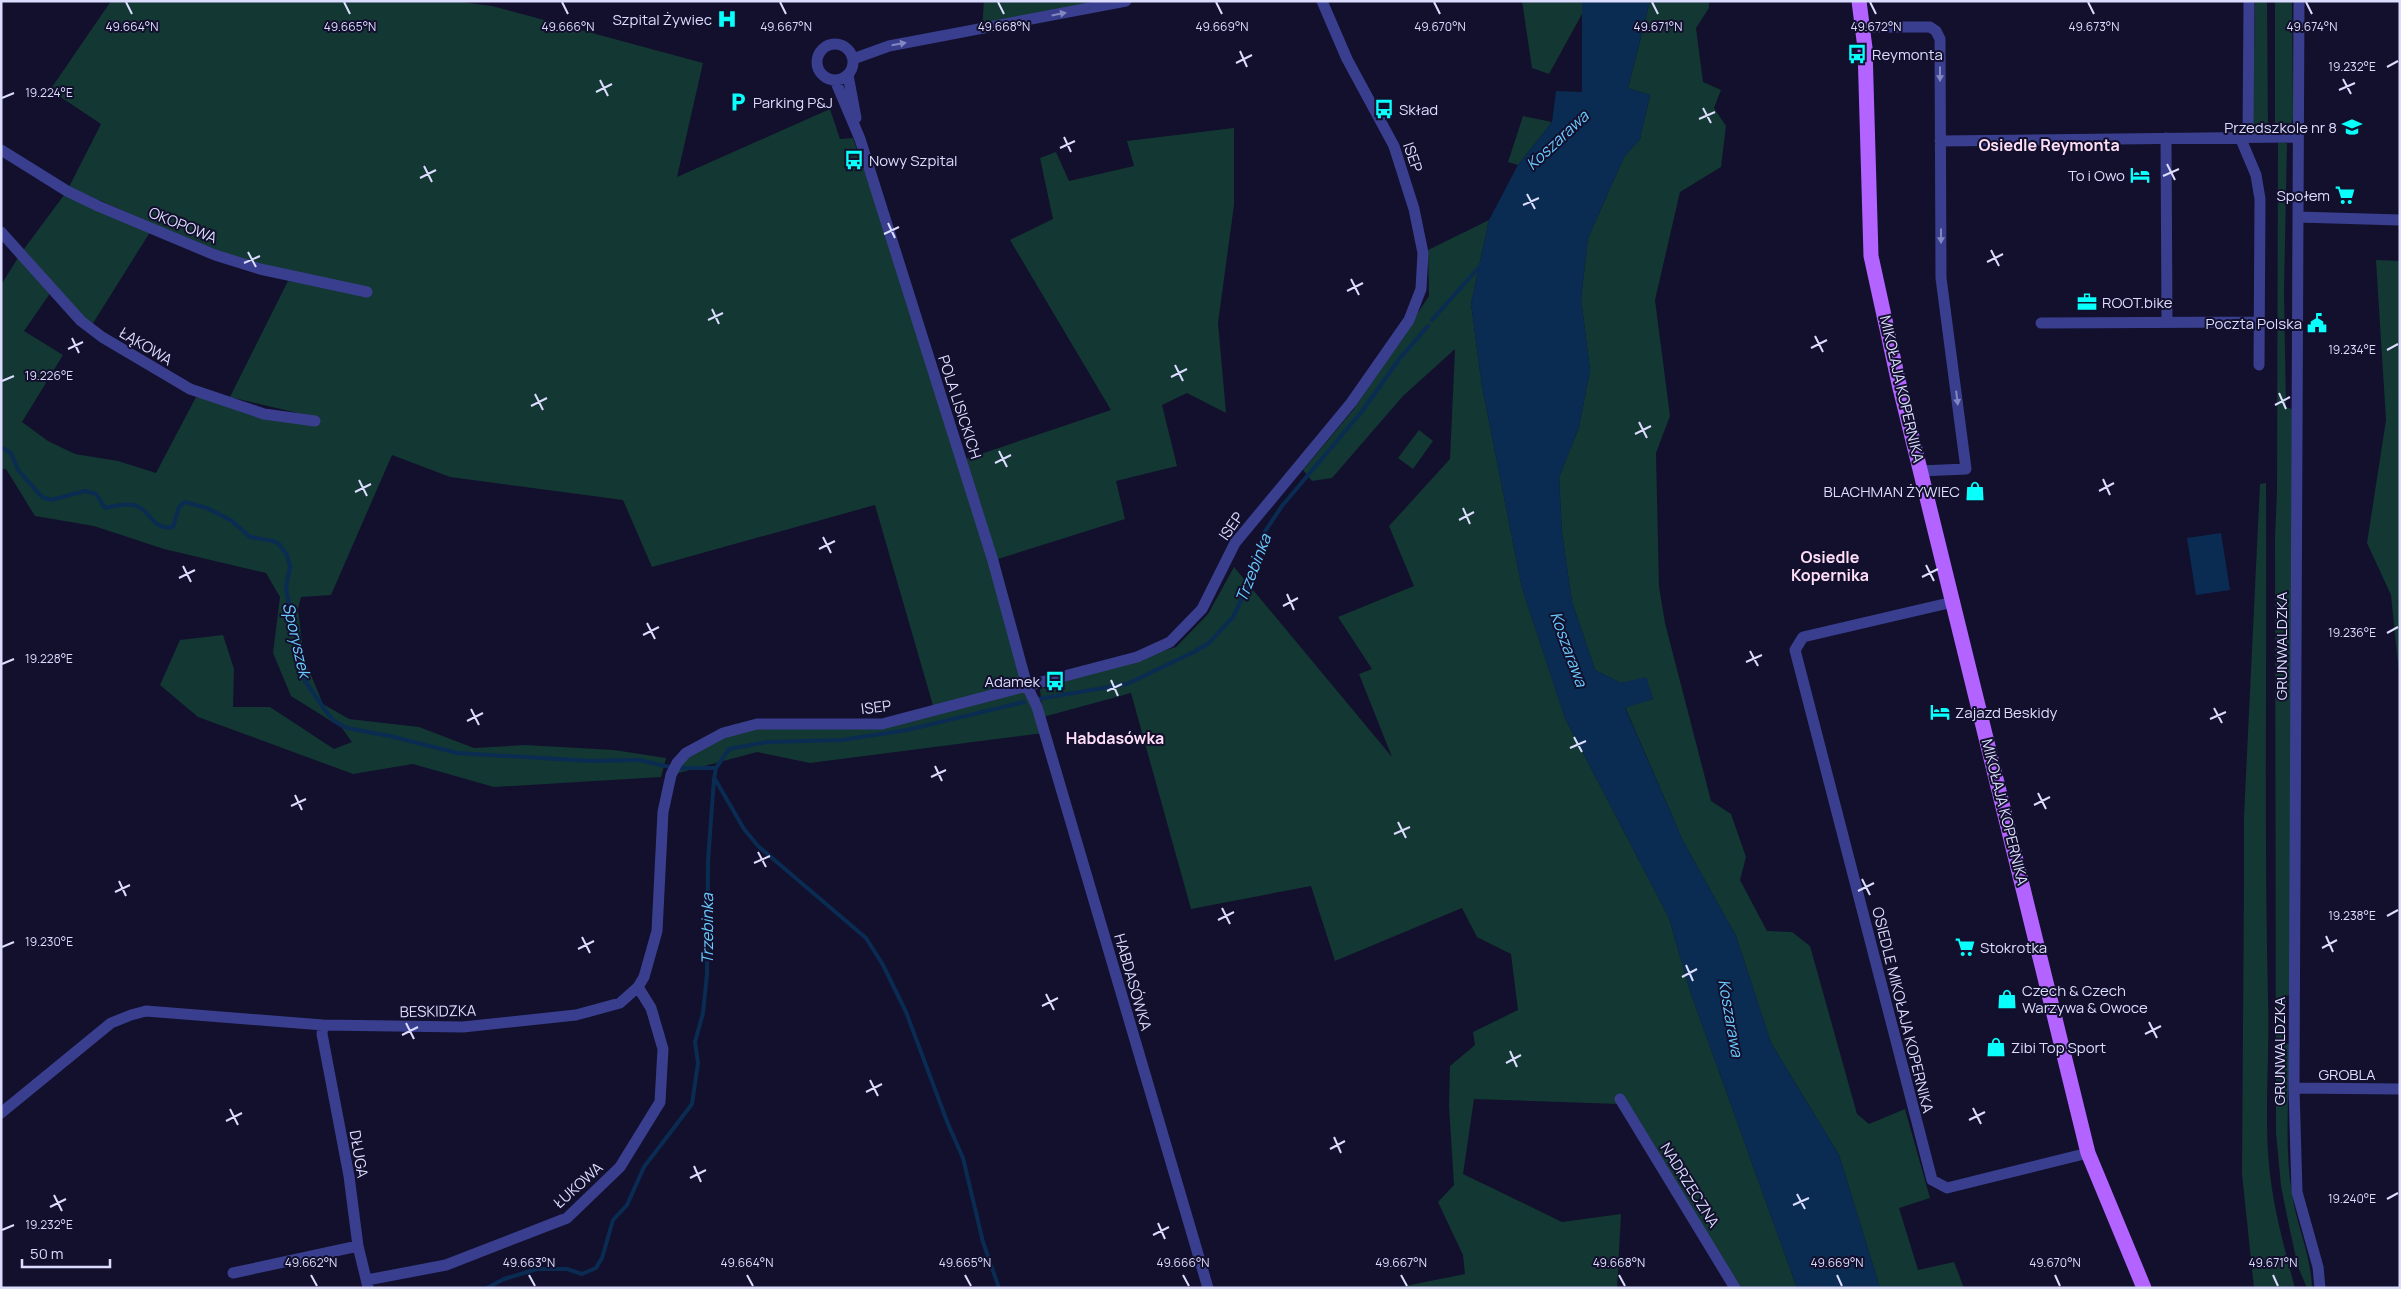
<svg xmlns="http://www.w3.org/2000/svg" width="2401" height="1289" font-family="Manrope,sans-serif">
	<rect width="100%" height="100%" fill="#12102d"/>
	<path fill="#133732" d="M 111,1 L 455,1 L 492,6 L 703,63 L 677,177 L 830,109 L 840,139 L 853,138 L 969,475 L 966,459 L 1111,410 L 1010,240 L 1053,219 L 1040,158 L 1056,152 L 1069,181 L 1134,166 L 1127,141 L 1234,128 L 1234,205 L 1218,323 L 1226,413 L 1187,393 L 1162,405 L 1177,466 L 1116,481 L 1125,519 L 998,559 L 1027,686 L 1044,733 L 810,763 L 757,752 L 671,775 L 686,753 L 757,724 L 882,724 L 934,709 L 875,505 L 652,567 L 623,500 L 450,477 L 392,455 L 331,595 L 301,597 L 298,609 L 304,658 L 323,704 L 349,719 L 419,727 L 474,748 L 525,745 L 614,750 L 666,758 L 661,777 L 494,787 L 413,764 L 353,774 L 198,717 L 160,685 L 180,640 L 223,635 L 234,669 L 233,707 L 270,707 L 334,749 L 352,742 L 342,728 L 291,696 L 273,653 L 280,597 L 266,573 L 164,549 L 94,526 L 35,516 L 6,469 L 1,469 L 1,285 L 21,253 L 67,191 L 152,229 L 90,328 L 53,289 L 24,331 L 63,355 L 22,422 L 48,441 L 75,454 L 118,461 L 156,473 L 196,397 L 320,424 L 319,418 L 230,397 L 288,281 L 367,292 L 262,266 L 217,252 L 69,187 L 101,124 L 50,90 Z
		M 984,1 L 1096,1 L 982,28 Z
		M 1522,1 L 1582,1 L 1582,14 L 1549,74 L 1532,68 Z
		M 1650,1 L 1709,1 L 1709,8 L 1696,28 L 1703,82 L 1721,90 L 1714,108 L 1726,126 L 1721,167 L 1680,192 L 1655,300 L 1670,416 L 1656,453 L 1659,587 L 1665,623 L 1711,801 L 1731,814 L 1746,857 L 1740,880 L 1767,931 L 1792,932 L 1810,946 L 1857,1114 L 1869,1124 L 1905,1109 L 1930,1198 L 1899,1208 L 1918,1270 L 1954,1262 L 1964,1288 L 1880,1288 L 1839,1155 L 1771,1043 L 1736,936 L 1683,841 L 1625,707 L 1653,699 L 1646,678 L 1621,683 L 1595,670 L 1572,602 L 1562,533 L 1559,477 L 1579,427 L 1590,370 L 1581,299 L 1588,238 L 1624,157 L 1640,139 L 1650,95 L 1628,88 Z
		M 2255,1 L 2267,1 L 2268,131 L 2257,130 L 2253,123 Z
		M 2275,1 L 2292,1 L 2293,118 L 2290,127 L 2283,131 L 2275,131 Z
		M 1523,116 L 1552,122 L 1518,165 L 1508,162 Z
		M 2278,142 L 2287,143 L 2284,293 L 2286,407 L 2292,409 L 2290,995 L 2286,996 L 2286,1011 L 2283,1016 L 2283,1043 L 2290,1044 C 2289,1093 2284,1145 2292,1194 C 2297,1226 2311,1255 2312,1288 L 2307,1288 L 2298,1267 L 2289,1226 L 2281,1186 L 2276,1133 L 2275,538 L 2277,490 Z
		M 1489,220 L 1471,304 L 1482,386 L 1522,588 L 1565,718 L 1669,918 L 1690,991 L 1797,1288 L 1740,1288 L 1619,1104 L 1474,1099 L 1463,1174 L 1562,1222 L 1621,1214 L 1617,1288 L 1395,1288 L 1465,1274 L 1463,1255 L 1438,1202 L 1454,1185 L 1449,1106 L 1450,1066 L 1475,1045 L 1473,1032 L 1518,1010 L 1511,954 L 1477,937 L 1462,908 L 1335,961 L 1311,886 L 1191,909 L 1131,693 L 1043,717 L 1040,689 L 1176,647 L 1208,614 L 1234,567 L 1392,757 L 1359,674 L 1372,669 L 1338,617 L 1414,586 L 1389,526 L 1450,459 L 1455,349 L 1403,396 L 1332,478 L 1312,481 L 1303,470 L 1354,409 L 1429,296 L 1428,250 Z
		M 2376,260 L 2400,261 L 2400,683 L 2391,595 L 2367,543 L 2386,420 Z
		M 1419,430 L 1433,441 L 1413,469 L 1398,458 Z
		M 2266,483 C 2267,655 2264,827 2268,999 C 2270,1054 2264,1110 2269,1165 C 2273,1207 2284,1247 2295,1288 L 2254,1288 L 2242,1174 L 2244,876 L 2244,816 L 2260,484 Z"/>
	<path fill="#0a2c52" d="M 1582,1 L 1650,1 L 1628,88 L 1650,95 L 1640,139 L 1624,157 L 1588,238 L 1581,299 L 1590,370 L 1579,427 L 1559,477 L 1562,533 L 1572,602 L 1595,670 L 1621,683 L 1646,677 L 1653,699 L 1625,708 L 1683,841 L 1736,936 L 1771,1043 L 1839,1155 L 1880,1288 L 1797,1288 L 1690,991 L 1669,918 L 1565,718 L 1522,588 L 1482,386 L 1471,304 L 1489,220 L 1518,165 L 1552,122 L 1556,91 L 1582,92 Z
		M 2221,533 L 2230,590 L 2196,595 L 2187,538 Z"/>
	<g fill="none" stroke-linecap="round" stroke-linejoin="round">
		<path stroke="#0a2c52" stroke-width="4" d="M 1432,320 L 1482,264
			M 1,447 L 11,453 L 18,470 L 42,497 L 51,500 L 85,491 L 96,494 L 105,508 C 114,506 124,503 133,505 C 151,508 151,531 173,527 L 179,507 L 185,502 L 207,508 L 232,521 L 250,537 L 273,541 L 279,544 L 287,555 L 290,566 L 286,589 L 305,681 L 328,714 L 334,721 L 347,728 L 390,736 L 457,753 L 591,761 L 639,760 L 674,768 L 716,768
			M 1038,699 L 1127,684 L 1194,652 L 1209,643 L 1233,617 L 1254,574 L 1262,536 L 1282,506 L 1363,410 L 1400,358 L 1428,326
			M 715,779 L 744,829 L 758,846 L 866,938 L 883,965 L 906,1012 L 948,1124 L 963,1158 L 983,1242 L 999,1288
			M 487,1288 L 504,1279 L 537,1269 L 567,1269 L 582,1274 L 596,1268 L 602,1258 L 613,1220 L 627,1205 L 644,1167 L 692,1104 L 698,1063 L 695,1042 L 703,1013 L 707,974 L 708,861 L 714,779 L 716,768 L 729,749 L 767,742 L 842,740 L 907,730 L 1024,702"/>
		<path stroke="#393f8e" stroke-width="11" d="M 2299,1 L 2294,1088 L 2297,1192 L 2318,1267 L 2320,1288
			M 1862,27 L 1930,27 L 1936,31 L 1940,39 L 1941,278 L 1966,469 L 1920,471
			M817 62a18 18 0 1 1 36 0a18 18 0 1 1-36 0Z
			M 853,59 L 889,46 L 1126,1
			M 848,75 L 856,118
			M 835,80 L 860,139 L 993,561 L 1027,686 L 1037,707 L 1208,1288
			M 2240,137 L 2256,175 L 2260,199 L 2259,365
			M 2248,137 L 2249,1
			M 2166,138 L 2167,322
			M 1940,141 L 2298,137
			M 1,150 L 67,191 L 98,206 L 215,255 L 260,269 L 367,292
			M 2298,217 L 2400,220
			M 1,232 L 81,321 L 102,337 L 190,389 L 264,414 L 315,421
			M 2041,323 L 2259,322
			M 1953,602 L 1803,637 L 1795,650 L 1932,1180 L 1947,1188 L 2088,1153
			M 323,1025 L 322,1034 L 349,1176 L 358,1246 L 368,1287
			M 2294,1088 L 2400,1089
			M 1620,1099 L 1735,1288
			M 1,1113 L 111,1023 L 131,1015 L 146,1011 L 323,1025 L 463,1027 L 576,1015 L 620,1003 L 638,987 L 644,977 L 657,931 L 663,812 L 671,775 L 677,763 L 686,753 L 723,733 L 757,724 L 882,724 L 1137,657 L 1170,642 L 1202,609 L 1235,543 L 1351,403 L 1409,320 L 1421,289 L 1423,253 L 1414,209 L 1394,146 L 1347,59 L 1322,1
			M 233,1273 L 358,1246
			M 367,1280 L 446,1265 L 567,1218 L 620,1167 L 660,1102 L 663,1049 L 651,1008 L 638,987"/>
		<path stroke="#b363ff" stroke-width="15" d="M 1859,1 L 1865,48 L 1871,256 L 1899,384 L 2088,1153 L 2144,1288"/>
	</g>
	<defs><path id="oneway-solid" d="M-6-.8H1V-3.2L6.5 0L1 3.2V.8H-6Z" transform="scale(1.25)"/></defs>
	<g fill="#8286c1">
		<use href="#oneway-solid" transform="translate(1059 14) rotate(-11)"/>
		<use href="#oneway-solid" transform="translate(899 44) rotate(-10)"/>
		<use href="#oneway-solid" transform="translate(1940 74) rotate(90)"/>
		<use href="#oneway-solid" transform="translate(1941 236) rotate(90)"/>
		<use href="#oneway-solid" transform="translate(1957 398) rotate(83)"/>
	</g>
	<path fill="none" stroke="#dcdcff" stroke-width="2" d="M 126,2 L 132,14M 344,2 L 350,14M 562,2 L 568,14M 780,2 L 786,14M 998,2 L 1004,14M 1216,2 L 1222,14M 1434,2 L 1440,14M 1652,2 L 1658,14M 1870,2 L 1876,14M 2088,2 L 2094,14M 2306,2 L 2312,14M 1240,51 L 1247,67M 1236,63 L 1252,55M 2387,67 L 2398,61M 2343,79 L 2351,94M 600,80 L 608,96M 2339,90 L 2355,83M 596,92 L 612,84M 2,98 L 14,93M 1703,108 L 1711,123M 1699,119 L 1715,112M 1064,137 L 1071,152M 1060,148 L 1075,141M 2167,164 L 2175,180M 424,166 L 432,182M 2163,176 L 2179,169M 420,178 L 436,170M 1527,194 L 1535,209M 1523,205 L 1539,198M 888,223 L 895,238M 884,234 L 899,227M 1991,250 L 1999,266M 248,252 L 256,267M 1987,262 L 2003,254M 244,263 L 260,256M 1351,279 L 1359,295M 1347,291 L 1363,283M 712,309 L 719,324M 708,320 L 723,313M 1815,336 L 1823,352M 72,338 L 79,353M 1811,348 L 1827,340M 68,349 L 83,342M 2387,350 L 2398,344M 1175,365 L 1183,381M 1171,377 L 1187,369M 2,381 L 14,376M 2279,393 L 2286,409M 535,394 L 543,410M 2275,405 L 2290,397M 531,406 L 547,398M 1639,422 L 1647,438M 1635,434 L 1651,426M 999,451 L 1007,467M 995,463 L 1011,455M 2103,479 L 2110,495M 359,480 L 367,496M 2099,491 L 2114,483M 355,492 L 371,484M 1463,508 L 1470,524M 1459,520 L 1474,512M 823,537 L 831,553M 819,549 L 835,541M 1926,565 L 1934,581M 183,566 L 191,582M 1922,577 L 1938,569M 179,578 L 195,570M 1287,594 L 1294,610M 1283,606 L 1298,598M 647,623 L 655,639M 2387,633 L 2398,627M 643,635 L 659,627M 1750,651 L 1758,666M 1746,662 L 1762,655M 2,664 L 14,659M 1111,680 L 1118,696M 1107,691 L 1122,684M 2214,708 L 2222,723M 471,709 L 479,725M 2210,719 L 2226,712M 467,721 L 483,713M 1574,737 L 1582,752M 1570,748 L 1586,741M 935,766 L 942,781M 931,777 L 946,770M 2038,793 L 2046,809M 295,795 L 302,810M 2034,805 L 2050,797M 291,806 L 306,799M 1398,822 L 1406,838M 1394,834 L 1410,827M 758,852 L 766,867M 754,863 L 770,856M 1862,879 L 1870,895M 119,881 L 126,896M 1858,891 L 1874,883M 115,892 L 130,885M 1222,908 L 1230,924M 2387,916 L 2398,910M 1218,920 L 1234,912M 2326,936 L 2333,952M 582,937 L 590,953M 2,947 L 14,942M 2322,948 L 2337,940M 578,949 L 594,941M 1686,965 L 1693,981M 1682,977 L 1697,969M 1046,994 L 1054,1010M 1042,1006 L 1058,998M 2149,1022 L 2157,1038M 406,1023 L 414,1039M 2145,1034 L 2161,1026M 402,1035 L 418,1027M 1510,1051 L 1517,1067M 1506,1063 L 1521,1055M 870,1080 L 878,1096M 866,1092 L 882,1084M 1973,1108 L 1981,1124M 230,1109 L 238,1125M 1969,1120 L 1985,1112M 226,1121 L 242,1113M 1334,1137 L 1341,1153M 1330,1149 L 1345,1141M 694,1166 L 701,1182M 690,1178 L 706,1170M 1797,1194 L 1805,1209M 54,1195 L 62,1211M 2387,1199 L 2398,1193M 1793,1205 L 1809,1198M 50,1207 L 66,1199M 1158,1223 L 1165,1239M 2,1230 L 14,1225M 1153,1235 L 1169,1227M 311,1275 L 317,1286M 529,1275 L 535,1286M 747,1275 L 753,1286M 965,1275 L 971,1286M 1183,1275 L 1189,1286M 1401,1275 L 1407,1286M 1619,1275 L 1625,1286M 1837,1275 L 1842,1286M 2055,1275 L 2060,1286M 2273,1275 L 2278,1286"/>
	<defs>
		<symbol id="hospital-bare" viewBox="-9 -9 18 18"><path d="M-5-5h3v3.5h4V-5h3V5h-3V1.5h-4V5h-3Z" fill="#08fffc" stroke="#12102d" stroke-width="2.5" paint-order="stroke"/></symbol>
		<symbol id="bus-bare" viewBox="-9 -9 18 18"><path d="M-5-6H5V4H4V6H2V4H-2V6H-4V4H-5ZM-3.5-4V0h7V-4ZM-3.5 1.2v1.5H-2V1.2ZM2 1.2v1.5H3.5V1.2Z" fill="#08fffc" stroke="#12102d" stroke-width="2.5" paint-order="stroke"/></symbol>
		<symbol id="parking-bare" viewBox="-9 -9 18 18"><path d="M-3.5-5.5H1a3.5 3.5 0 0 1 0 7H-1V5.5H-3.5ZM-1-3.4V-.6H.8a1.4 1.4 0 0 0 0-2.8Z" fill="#08fffc" stroke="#12102d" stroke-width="2.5" paint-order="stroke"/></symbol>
		<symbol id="school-bare" viewBox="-9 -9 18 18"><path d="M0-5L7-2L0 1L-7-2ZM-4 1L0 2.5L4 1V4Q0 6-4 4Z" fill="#08fffc" stroke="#12102d" stroke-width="2.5" paint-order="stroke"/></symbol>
		<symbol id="hotel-bare" viewBox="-9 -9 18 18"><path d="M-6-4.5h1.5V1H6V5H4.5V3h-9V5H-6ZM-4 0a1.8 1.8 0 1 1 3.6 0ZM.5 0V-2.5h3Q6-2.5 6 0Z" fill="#08fffc" stroke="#12102d" stroke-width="2.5" paint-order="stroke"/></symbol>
		<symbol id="supermarket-bare" viewBox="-9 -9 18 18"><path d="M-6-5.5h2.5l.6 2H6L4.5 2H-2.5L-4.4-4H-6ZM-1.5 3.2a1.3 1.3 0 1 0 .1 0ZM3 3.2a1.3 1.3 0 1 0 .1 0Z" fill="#08fffc" stroke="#12102d" stroke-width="2.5" paint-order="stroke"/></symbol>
		<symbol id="office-bare" viewBox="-9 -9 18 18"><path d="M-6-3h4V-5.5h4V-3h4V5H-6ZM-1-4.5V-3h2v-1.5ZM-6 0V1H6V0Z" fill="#08fffc" stroke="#12102d" stroke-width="2.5" paint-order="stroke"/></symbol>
		<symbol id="civic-bare" viewBox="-9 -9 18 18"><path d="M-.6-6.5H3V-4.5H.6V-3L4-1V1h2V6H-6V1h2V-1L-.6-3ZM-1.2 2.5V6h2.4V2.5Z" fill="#08fffc" stroke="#12102d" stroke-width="2.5" paint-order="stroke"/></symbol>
		<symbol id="shop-bare" viewBox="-9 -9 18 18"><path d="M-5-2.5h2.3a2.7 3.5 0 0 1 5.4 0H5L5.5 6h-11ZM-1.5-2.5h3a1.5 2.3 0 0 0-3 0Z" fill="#08fffc" stroke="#12102d" stroke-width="2.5" paint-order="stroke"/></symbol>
	</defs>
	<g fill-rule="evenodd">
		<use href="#hospital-bare" x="713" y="5" width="28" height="28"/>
		<use href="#bus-bare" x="1843" y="40" width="28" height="28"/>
		<use href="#parking-bare" x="724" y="88" width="28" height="28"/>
		<use href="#bus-bare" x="1370" y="95" width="28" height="28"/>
		<use href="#school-bare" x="2338" y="113" width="28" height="28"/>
		<use href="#bus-bare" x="840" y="146" width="28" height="28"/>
		<use href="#hotel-bare" x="2126" y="161" width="28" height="28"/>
		<use href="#supermarket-bare" x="2331" y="181" width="28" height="28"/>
		<use href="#office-bare" x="2073" y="288" width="28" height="28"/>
		<use href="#civic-bare" x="2303" y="309" width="28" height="28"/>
		<use href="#shop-bare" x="1961" y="477" width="28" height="28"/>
		<use href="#bus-bare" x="1041" y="667" width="28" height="28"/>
		<use href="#hotel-bare" x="1926" y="698" width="28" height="28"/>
		<use href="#supermarket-bare" x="1951" y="933" width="28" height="28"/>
		<use href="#shop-bare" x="1993" y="985" width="28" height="28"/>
		<use href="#shop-bare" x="1982" y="1033" width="28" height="28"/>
	</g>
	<g text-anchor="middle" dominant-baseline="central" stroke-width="4" stroke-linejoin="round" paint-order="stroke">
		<g font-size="15" fill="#dcdcff" stroke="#12102d" text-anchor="start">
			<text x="712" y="19" text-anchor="end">Szpital Żywiec</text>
			<text x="1872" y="54">Reymonta</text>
			<text x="753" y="102">Parking P&amp;J</text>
			<text x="1399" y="109">Skład</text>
			<text x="2337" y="127" text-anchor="end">Przedszkole nr 8</text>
			<text x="869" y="160">Nowy Szpital</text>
			<text x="2125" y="175" text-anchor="end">To i Owo</text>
			<text x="2330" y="195" text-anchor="end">Społem</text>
			<text x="2102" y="302">ROOT.bike</text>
			<text x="2302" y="323" text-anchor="end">Poczta Polska</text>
			<text x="1960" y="491" text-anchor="end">BLACHMAN ŻYWIEC</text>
			<text x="1040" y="681" text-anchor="end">Adamek</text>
			<text x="1955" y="712">Zajazd Beskidy</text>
			<text x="1980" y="947">Stokrotka</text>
			<text x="2022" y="990">Czech &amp; Czech<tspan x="2022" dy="17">Warzywa &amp; Owoce</tspan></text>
			<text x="2011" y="1047">Zibi Top Sport</text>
		</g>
		<g font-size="15" fill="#dcdcff" stroke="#12102d">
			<text transform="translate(1413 157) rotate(71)">ISEP</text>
			<text transform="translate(183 225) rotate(22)">OKOPOWA</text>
			<text transform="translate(146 346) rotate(31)">ŁĄKOWA</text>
			<text transform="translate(1902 389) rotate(77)">MIKOŁAJA KOPERNIKA</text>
			<text transform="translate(960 407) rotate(72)">POLA LISICKICH</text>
			<text transform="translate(1231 526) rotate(-55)">ISEP</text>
			<text transform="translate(2281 646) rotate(-90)">GRUNWALDZKA</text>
			<text transform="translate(876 707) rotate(-7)">ISEP</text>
			<text transform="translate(2005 812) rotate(76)">MIKOŁAJA KOPERNIKA</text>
			<text transform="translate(1133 982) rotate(74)">HABDASÓWKA</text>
			<text transform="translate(1903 1010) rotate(76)">OSIEDLE MIKOŁAJA KOPERNIKA</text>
			<text transform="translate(438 1011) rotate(-1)">BESKIDZKA</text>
			<text transform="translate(2279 1051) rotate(-90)">GRUNWALDZKA</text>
			<text x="2347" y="1074">GROBLA</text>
			<text transform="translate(359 1154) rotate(80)">DŁUGA</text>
			<text transform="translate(578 1185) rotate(-42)">ŁUKOWA</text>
			<text transform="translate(1690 1185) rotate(58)">NADRZECZNA</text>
		</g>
		<g font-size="16" font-style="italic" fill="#6acbff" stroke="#12102d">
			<text transform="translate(1557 140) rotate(-43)">Koszarawa</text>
			<text transform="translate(1253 568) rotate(-69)">Trzebinka</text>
			<text transform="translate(297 640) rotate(77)">Sporyszek</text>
			<text transform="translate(1569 649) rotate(70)">Koszarawa</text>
			<text transform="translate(707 929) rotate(-90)">Trzebinka</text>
			<text transform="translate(1731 1018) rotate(80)">Koszarawa</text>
		</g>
		<g font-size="16" font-weight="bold" fill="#ffdef7" stroke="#12102d">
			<text x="2049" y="145">Osiedle Reymonta</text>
			<text x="1830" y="557">Osiedle<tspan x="1830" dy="18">Kopernika</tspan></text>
			<text x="1115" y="738">Habdasówka</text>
		</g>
	</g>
	<g font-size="12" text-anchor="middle" fill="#dcdcff" stroke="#12102d" stroke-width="4" stroke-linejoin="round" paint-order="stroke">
		<text x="132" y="31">49.664°N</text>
		<text x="350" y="31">49.665°N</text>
		<text x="568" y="31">49.666°N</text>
		<text x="786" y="31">49.667°N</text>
		<text x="1004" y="31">49.668°N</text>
		<text x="1222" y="31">49.669°N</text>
		<text x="1440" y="31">49.670°N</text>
		<text x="1658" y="31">49.671°N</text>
		<text x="1876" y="31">49.672°N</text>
		<text x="2094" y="31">49.673°N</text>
		<text x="2312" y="31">49.674°N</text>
		<text x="2352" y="71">19.232°E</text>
		<text x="49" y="97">19.224°E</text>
		<text x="2352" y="354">19.234°E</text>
		<text x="49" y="380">19.226°E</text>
		<text x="2352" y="637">19.236°E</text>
		<text x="49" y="663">19.228°E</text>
		<text x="2352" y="920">19.238°E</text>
		<text x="49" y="946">19.230°E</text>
		<text x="2352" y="1203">19.240°E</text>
		<text x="49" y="1229">19.232°E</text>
		<text x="311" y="1267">49.662°N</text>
		<text x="529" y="1267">49.663°N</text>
		<text x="747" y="1267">49.664°N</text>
		<text x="965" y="1267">49.665°N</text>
		<text x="1183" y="1267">49.666°N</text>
		<text x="1401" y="1267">49.667°N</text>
		<text x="1619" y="1267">49.668°N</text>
		<text x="1837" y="1267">49.669°N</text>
		<text x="2055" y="1267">49.670°N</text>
		<text x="2273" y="1267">49.671°N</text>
	</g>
	<rect width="2401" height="1289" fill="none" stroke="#dcdcff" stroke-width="5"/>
	<path d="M22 1259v8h88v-8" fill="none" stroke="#dcdcff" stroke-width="2.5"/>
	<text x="30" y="1259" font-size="15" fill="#dcdcff" stroke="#12102d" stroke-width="4" paint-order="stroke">50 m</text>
</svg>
